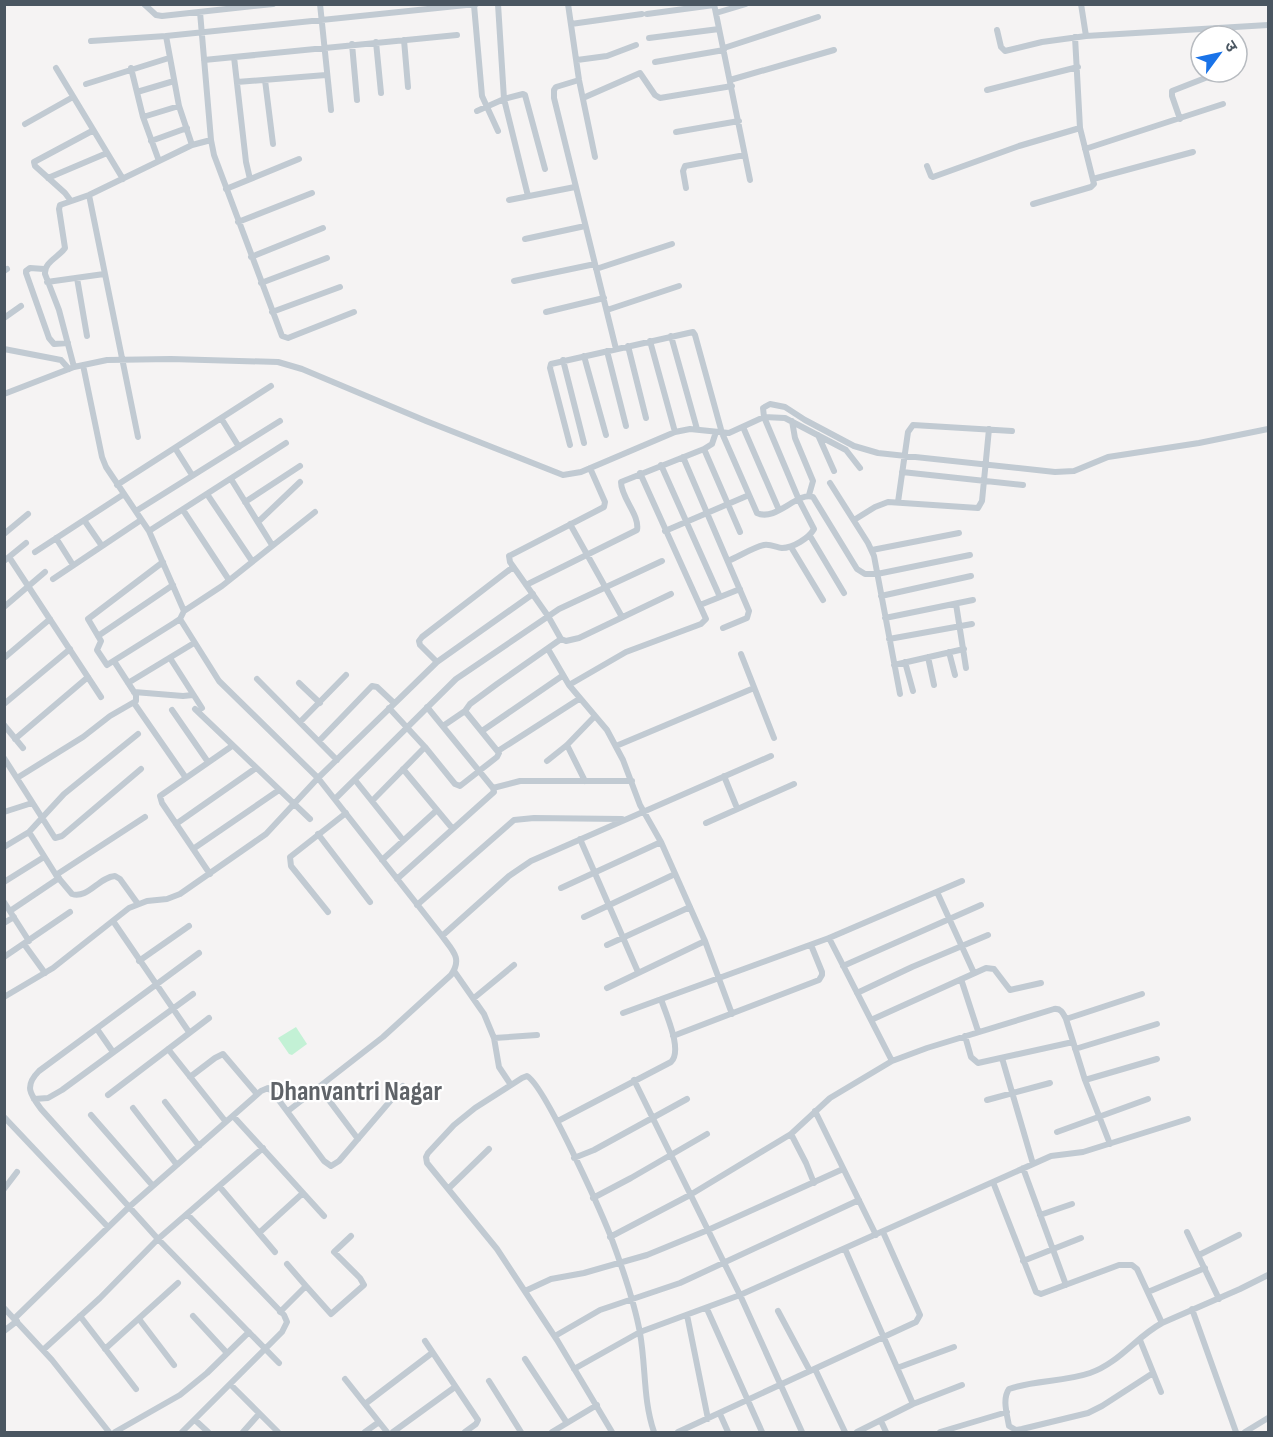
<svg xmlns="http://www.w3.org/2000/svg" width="1273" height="1437" font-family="'Sofia Sans Condensed','Noto Sans Devanagari',sans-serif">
	<rect width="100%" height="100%" fill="#f5f3f3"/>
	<path fill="#c3f1d5" d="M 296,1027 L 307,1044 L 292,1055 L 289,1054 L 278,1038 Z"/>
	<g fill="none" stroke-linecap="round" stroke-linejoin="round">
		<path stroke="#c1cad2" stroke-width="6" d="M 144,4 L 156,15 L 162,16 L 273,4
			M 320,4 L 331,110
			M 498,4 L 504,99 L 528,196
			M 568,4 L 579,80 L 595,157
			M 714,4 L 750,180
			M 1081,4 L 1086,36
			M 474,5 L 482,96 L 498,131
			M 200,12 L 211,140 L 214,155 L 282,336 L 288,338 L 293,336 L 354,312
			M 716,13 L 746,4
			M 647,14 L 714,5
			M 571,24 L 642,14
			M 997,30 L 1001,47 L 1005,51 L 1042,42 L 1086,36 L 1268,25
			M 166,36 L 179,106 L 192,145
			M 649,38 L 719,29
			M 404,40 L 408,87
			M 91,41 L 166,36 L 476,4
			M 376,42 L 381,93
			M 352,44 L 357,100
			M 724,48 L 818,17
			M 234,57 L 246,162 L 250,179
			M 204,60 L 457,35
			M 577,60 L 607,56 L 636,45
			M 655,62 L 724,50
			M 56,68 L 123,179
			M 131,68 L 143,117 L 159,161
			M 265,80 L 273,144
			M 579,80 L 556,87 L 554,90 L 554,98 L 616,349
			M 730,80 L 834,50
			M 237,82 L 326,75
			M 86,84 L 169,58
			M 987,90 L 1078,67
			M 137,92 L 174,81
			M 583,98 L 640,73 L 655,95 L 660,98 L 732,86
			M 477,111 L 504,99 L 523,94 L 525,95 L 545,169
			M 143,117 L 179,106
			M 1180,119 L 1172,96 L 1172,91 L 1213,75
			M 25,124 L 73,97
			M 676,132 L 739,121
			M 151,141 L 187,128
			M 1085,149 L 1223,104
			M 927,166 L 931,176 L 933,177 L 1019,146 L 1080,128
			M 48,178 L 107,153
			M 1093,179 L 1193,152
			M 686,188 L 683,171 L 685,166 L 745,155
			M 226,189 L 299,159
			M 89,195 L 138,437
			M 509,200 L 575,187
			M 71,201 L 65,193 L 35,166 L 34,162 L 92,131
			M 1033,204 L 1091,187 L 1094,184 L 1080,128 L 1075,37
			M 238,222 L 312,193
			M 525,239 L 585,226
			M 251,257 L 323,228
			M 44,269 L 30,268 L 26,271 L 26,273 L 49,338 L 54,344 L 68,343
			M 596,269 L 672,244
			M 4,271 L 7,269
			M 77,278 L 87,336
			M 514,281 L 595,264
			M 47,282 L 104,274
			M 261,283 L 327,258
			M 607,310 L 679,286
			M 272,312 L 340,287
			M 546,312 L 604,298
			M 4,318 L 21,306
			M 671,336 L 697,429
			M 650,341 L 675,432
			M 628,346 L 646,418
			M 4,349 L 61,360 L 69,369
			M 607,351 L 626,426
			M 584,356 L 606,435
			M 563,360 L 584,443
			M 83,365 L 102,457 L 106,467 L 149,531 L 184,611 L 180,619 L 174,623 L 107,665 L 97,650 L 101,641 L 88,619 L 163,562
			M 74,367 L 59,310 L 45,274 C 44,262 59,257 65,248 L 59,209 L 60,205 L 89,195 L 192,145 L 211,140
			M 4,394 L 74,367 L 107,360 L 171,359 L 278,362 L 302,369 L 426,421 L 563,475 L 581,472 L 675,432 L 690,429 L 729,433 L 764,417 L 785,418 L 846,450 L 860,468
			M 221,418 L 239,447
			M 792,421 L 795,438 L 813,481 L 809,495
			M 743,427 L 779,510
			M 818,435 L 834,471
			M 570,445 L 550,368 L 551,364 L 693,332 L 695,335 L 722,433 L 757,513 C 776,522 798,491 813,497 L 857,569 L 865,574 L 877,574 L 970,555
			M 175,448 L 192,475
			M 704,449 L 740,532
			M 683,457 L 749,611 L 747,618 L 723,628
			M 661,465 L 720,597
			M 902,472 L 1023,485
			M 231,479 L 272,545
			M 830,483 L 868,543 L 874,556 L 900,694
			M 117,485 L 271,386
			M 207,494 L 252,561
			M 245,502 L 300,466
			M 898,502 L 908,432 L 913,425 L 1012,431
			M 183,510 L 229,580
			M 136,511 L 280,421
			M 84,520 L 102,546
			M 854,520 L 875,507 L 888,502 L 978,508 L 982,501 L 989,429
			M 258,522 L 300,482
			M 570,524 L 622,617
			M 149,531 L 286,443
			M 665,531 L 749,495
			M 4,534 L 28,514
			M 810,536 L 844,593
			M 56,538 L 73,565
			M 791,547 L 823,600
			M 872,550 L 959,533
			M 35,552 L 124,494
			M 9,557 L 101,697
			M 4,561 L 26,543
			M 728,561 C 740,556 752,548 764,545 C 770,544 776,547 782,548 C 793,548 809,538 814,529 L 799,500 L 764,417 L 763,408 L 770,404 L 785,407 L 805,420 L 854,446 L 878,453 L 1055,472 L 1074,471 L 1108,457 L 1199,443 L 1268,429
			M 53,579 L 141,520
			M 526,585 L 637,530 C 640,515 621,498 621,482 L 704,449 L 712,444 L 716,432
			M 881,596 L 971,576
			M 956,604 L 966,668
			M 700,605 L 740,589
			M 4,607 L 45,572
			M 184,611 L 222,586 L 315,512
			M 885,618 L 973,600
			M 180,619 L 219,681 L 318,778 L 442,936 C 452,950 463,958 451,975 L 383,1037 L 288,1111
			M 98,636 L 173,585
			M 561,639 L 566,641 L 579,638 L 671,594
			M 889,639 L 972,624
			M 548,649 L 569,685 L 607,730 L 623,760 L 640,805 L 661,842 L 705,941 L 732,1014
			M 949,652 L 955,675
			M 741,654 L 774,738
			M 928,657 L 934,685
			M 4,658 L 50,619
			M 170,658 L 202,708
			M 437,662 L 420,645 L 419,641 L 422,637 L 513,567
			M 905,662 L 913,691
			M 894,665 L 964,649
			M 257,679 L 337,760
			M 128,683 L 194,643
			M 299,683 L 320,703
			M 569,685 L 626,652 L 701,624 L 706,619 L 640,473
			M 134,692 L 183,696 L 193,695
			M 134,703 L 186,778
			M 4,704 L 70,649
			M 389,708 L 425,747 L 455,784 L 460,786 L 497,757 L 499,753 L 465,711 L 443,726
			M 195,709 L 310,819
			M 172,710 L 208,762
			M 465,711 L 470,704 L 497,684 L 561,639 L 548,616 L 510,562 L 509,556 L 604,507 L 605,502 L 590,468
			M 300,722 L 346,675
			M 4,725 L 23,748
			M 482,731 L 562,676
			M 15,739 L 88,677
			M 319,741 L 372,686 L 377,687 L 394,703
			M 567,745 L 585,781
			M 616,746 L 754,688
			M 498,751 L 579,699
			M 4,758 L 55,838 L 62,836 L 141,769
			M 547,761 L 567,745 L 595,716
			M 403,769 L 452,828
			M 724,776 L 737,808
			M 17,778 L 83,737 L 110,716 L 136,701 L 136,695 L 114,661
			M 355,780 L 403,840
			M 493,788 L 520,781 L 632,781
			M 335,799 L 456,679 L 559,609 L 662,561
			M 372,801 L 425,747
			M 4,812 L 32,803
			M 706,823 L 794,784
			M 176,824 L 256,768
			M 29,832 L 56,875 L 72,894 C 88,899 99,877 115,876 L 120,879 L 138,904
			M 318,834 L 370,902
			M 580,839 L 638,972
			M 4,847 L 29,832 L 64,794 L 138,734
			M 193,849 L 279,790
			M 382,860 L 437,810
			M 210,874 L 162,803 L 160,796 L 232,746
			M 56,875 L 145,817
			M 397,879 L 494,792 L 493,788 L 427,707
			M 4,882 L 44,857
			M 561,888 L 661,842
			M 937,892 L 974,973
			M 4,902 L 29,941
			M 417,905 L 514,820 L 534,818 L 622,819
			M 10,911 L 59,878
			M 328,912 L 291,866 L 290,857 L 346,813
			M 584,917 L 675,874
			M 113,921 L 189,1032
			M 4,923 L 14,917
			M 442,936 L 509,876 L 531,861 L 771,756
			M 829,938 L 892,1061
			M 24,944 L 45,973
			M 607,945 L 690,907
			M 199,953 L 39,1071 C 24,1086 30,1094 41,1109 L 158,1239 L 279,1363
			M 4,957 L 70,912
			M 139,961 L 189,926
			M 843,966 L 981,905
			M 454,971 L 484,1014 L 494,1038 L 499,1067 L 511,1085
			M 961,979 L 978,1031
			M 607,988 L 705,941
			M 857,993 L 912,967 L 988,935
			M 4,997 L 53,968 L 129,908 L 147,901 L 167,899 L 180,894 L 266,834 L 318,778 L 437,662 L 533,594
			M 474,998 L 514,965
			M 623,1013 L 829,938 L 962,881
			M 1066,1019 L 1142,994
			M 871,1020 L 986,968 L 994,969 L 1010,990 L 1041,983
			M 97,1029 L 113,1052
			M 673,1036 L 819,980 L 822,975 L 822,972 L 811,945
			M 965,1036 L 971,1057 L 978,1063 L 1073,1042
			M 494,1038 L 537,1035
			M 168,1049 L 226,1122
			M 1075,1049 L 1157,1024
			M 1002,1058 L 1033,1164
			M 190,1077 L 215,1058 L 223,1054 L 257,1094
			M 634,1080 L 740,1295 L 802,1432
			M 1085,1080 L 1157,1059
			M 319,1087 L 358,1139
			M 108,1095 L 209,1018
			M 34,1099 L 48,1098 L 62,1090 L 193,994
			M 987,1100 L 1050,1083
			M 165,1102 L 199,1146
			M 133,1108 L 177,1165
			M 815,1111 L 876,1235
			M 91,1115 L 153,1186
			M 233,1116 L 324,1216
			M 4,1117 L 108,1227
			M 558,1121 L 671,1062 C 683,1050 666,1015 661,999
			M 1057,1132 L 1148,1099
			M 791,1134 L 806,1163 L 814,1183
			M 574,1158 L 594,1150 L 687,1099
			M 1023,1168 L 1066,1285
			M 993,1182 L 1036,1292 L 1041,1294 L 1119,1265 L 1132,1265 L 1137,1269 L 1162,1323
			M 219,1186 L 275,1252
			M 4,1189 L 17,1172
			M 448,1189 L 489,1149
			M 593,1198 L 631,1178 L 707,1134
			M 1040,1215 L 1072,1204
			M 1187,1232 L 1219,1299
			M 259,1233 L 303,1193
			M 610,1237 L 690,1195 L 791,1134 L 830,1098 L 892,1061 L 927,1048 L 1054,1009 C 1061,1008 1063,1013 1066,1019 L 1085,1080 L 1110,1144
			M 845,1249 L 913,1404
			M 1199,1255 L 1239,1235
			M 1023,1261 L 1081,1238
			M 287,1264 L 306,1286
			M 525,1291 L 551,1279 L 584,1273 L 647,1255 L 708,1230 L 843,1169
			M 1148,1292 L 1205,1268
			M 4,1308 L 52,1360 L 109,1432
			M 707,1309 L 762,1432
			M 1192,1309 L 1236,1432
			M 778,1311 L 810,1371
			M 280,1312 L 306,1286 L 331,1314 L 364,1285 L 360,1278 L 334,1252 L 351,1236
			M 687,1315 L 708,1419
			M 80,1316 L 136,1389
			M 193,1316 L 227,1353
			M 15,1318 L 129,1207 L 261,1091 L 268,1088 L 272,1091 L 324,1161 L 331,1166 L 339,1161 L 403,1086
			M 139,1319 L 174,1365
			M 4,1331 L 17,1321
			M 555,1336 L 600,1310 L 680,1283 L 859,1200
			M 1140,1340 L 1161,1392
			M 425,1341 L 478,1420 L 476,1424 L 465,1432
			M 105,1349 L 178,1283
			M 43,1350 L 100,1298 L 158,1239 L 263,1148
			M 525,1359 L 567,1423
			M 897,1368 L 954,1347
			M 574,1369 L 640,1332 L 740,1295 L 1051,1156 L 1083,1152 L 1188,1119
			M 815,1369 L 845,1432
			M 1153,1373 L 1102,1406 L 1088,1413 L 1022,1429 L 1016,1430 L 1009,1426 C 1007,1414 1002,1399 1009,1389 C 1034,1380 1064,1382 1090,1373 C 1119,1363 1136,1337 1162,1323 L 1240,1289 L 1268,1275
			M 345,1379 L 387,1432
			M 489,1381 L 521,1432
			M 231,1385 L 278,1432
			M 365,1404 L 432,1353
			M 720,1414 L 728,1432
			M 195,1420 L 208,1432
			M 881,1421 L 886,1432
			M 115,1432 L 180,1395 L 207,1373 L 249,1332
			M 182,1432 L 282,1332 L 287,1322 L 284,1315 L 187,1214
			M 243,1432 L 259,1414
			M 365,1432 L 379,1422
			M 393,1432 L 455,1387
			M 552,1432 L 597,1405
			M 612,1432 L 557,1340 L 497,1249 L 427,1163 L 426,1157 L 428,1153 L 454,1125 L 475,1108 L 522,1078 L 527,1076 C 545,1086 601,1212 611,1237 C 621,1264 635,1305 640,1333 C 646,1367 643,1400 654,1432
			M 678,1432 L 916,1322 L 920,1315 L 883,1232
			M 857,1432 L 913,1404 L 962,1385
			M 940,1432 L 1007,1412
			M 1245,1432 L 1268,1418"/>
	</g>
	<g text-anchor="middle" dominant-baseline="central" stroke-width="4.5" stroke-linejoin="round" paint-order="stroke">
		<g font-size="28" font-weight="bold" fill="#5f6368" stroke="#fff">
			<text x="356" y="1091">Dhanvantri Nagar</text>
		</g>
	</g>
	<rect width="1273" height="1437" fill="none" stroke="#4a5661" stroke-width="12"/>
	<g transform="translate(1219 54) rotate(57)"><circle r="28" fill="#ffffff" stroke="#b7bbc0" stroke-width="1.5"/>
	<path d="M0-4.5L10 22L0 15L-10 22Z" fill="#1a73e8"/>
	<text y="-9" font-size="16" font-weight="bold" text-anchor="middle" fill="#4a5661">उ</text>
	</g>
</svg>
